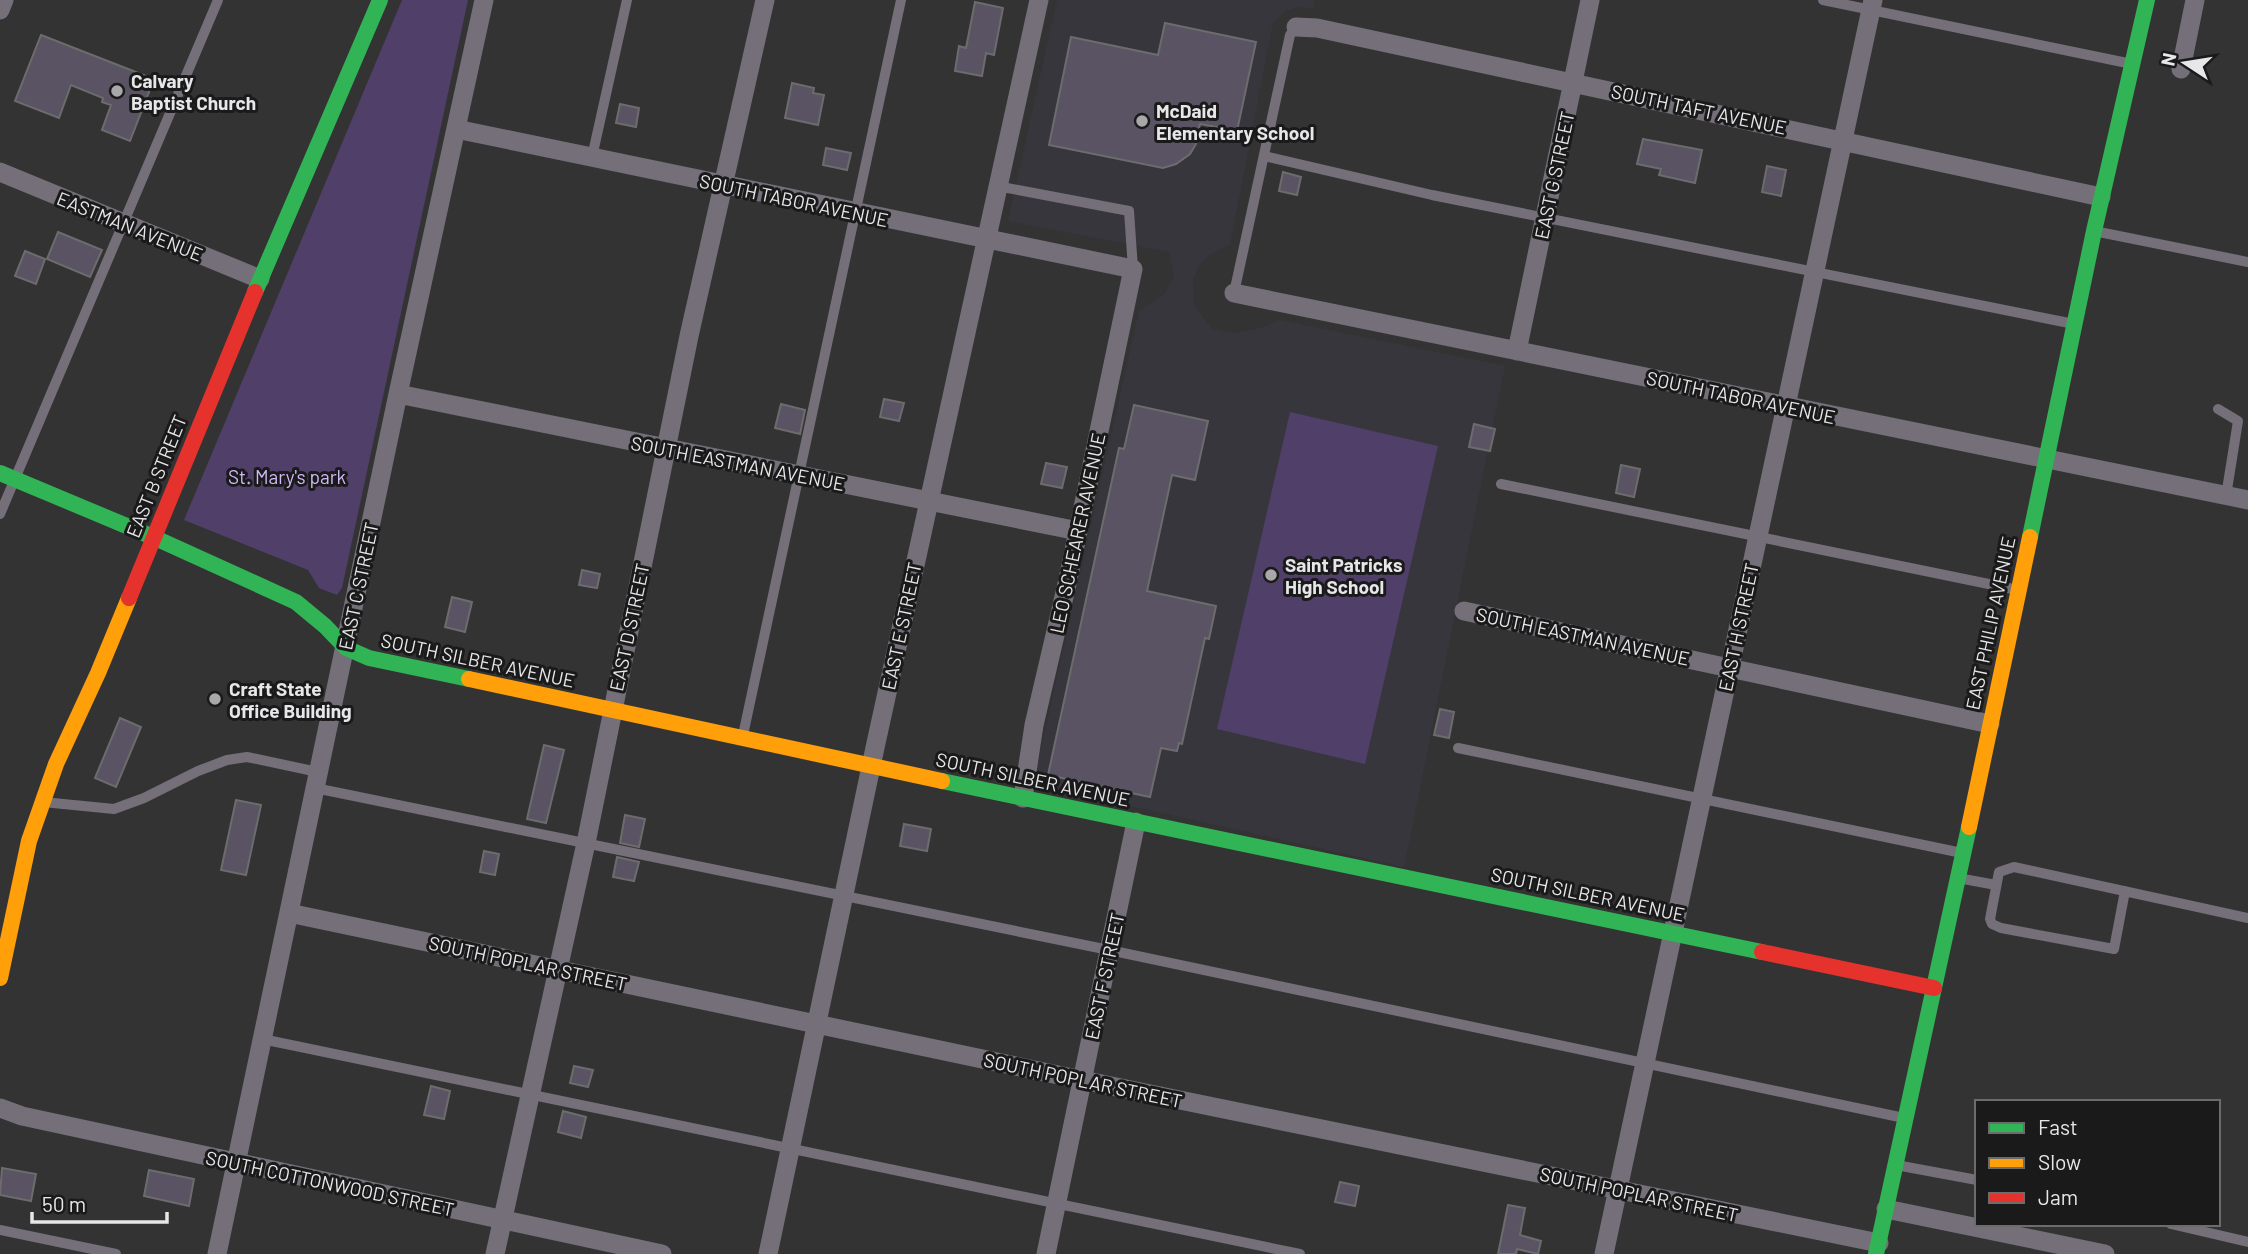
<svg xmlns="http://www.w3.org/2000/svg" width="2248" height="1254" font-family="Barlow,sans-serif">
	<rect width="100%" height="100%" fill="#333"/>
	<path fill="#38363d" d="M 1057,0 L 1315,0 L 1313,9 L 1299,7 L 1286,11 L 1273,22 L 1230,245 L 1210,254 L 1199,265 L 1193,280 L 1194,305 L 1211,328 L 1234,333 L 1261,328 L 1279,320 L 1505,366 L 1404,867 L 1033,784 L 1139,311 L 1165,293 L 1174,276 L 1169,252 L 1008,221 Z"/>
	<path fill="#503f69" d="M 402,0 L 468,0 L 342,588 L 337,595 L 319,588 L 308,570 L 184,520 Z
		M 1290,412 L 1438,446 L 1365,764 L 1217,729 Z"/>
	<path fill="#5a5363" stroke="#6c6c6d" stroke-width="2" d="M 975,2 L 1003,8 L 994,55 L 986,53 L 982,76 L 955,71 L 959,46 L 966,48 Z
		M 1165,23 L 1256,42 L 1237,131 L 1200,124 L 1196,144 L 1190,154 L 1176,164 L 1163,168 L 1049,145 L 1071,37 L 1158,55 Z
		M 41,35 L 154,79 L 130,141 L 102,130 L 111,105 L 102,102 L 103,98 L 71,85 L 59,118 L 15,101 Z
		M 792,83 L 814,88 L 813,93 L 824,95 L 818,125 L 785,118 Z
		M 620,104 L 639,108 L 636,127 L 616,123 Z
		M 1643,139 L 1702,150 L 1695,183 L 1659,175 L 1661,169 L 1637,164 Z
		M 826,148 L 851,153 L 847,170 L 823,165 Z
		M 1767,166 L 1786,170 L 1781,196 L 1762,192 Z
		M 1283,172 L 1301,177 L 1297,195 L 1279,191 Z
		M 58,232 L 102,250 L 90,277 L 47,259 Z
		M 25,251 L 45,259 L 36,284 L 15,276 Z
		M 884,399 L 904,403 L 899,421 L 880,417 Z
		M 781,404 L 805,410 L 800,434 L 775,428 Z
		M 1134,405 L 1208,421 L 1195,480 L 1172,475 L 1147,591 L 1216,606 L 1209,639 L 1205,638 L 1182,744 L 1179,743 L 1177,751 L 1161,748 L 1150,797 L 1048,775 L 1119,448 L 1124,449 Z
		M 1474,424 L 1495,429 L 1490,451 L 1469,447 Z
		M 1046,463 L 1067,467 L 1062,488 L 1041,484 Z
		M 1621,465 L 1640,469 L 1634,497 L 1616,493 Z
		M 582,570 L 600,574 L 597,588 L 579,585 Z
		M 452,597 L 472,602 L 465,632 L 445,627 Z
		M 1440,709 L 1454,712 L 1449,738 L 1434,735 Z
		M 120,718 L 141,727 L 116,787 L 95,778 Z
		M 544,745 L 564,750 L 546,823 L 527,819 Z
		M 236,800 L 261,805 L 246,875 L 221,870 Z
		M 625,815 L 645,819 L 639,847 L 620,843 Z
		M 904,824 L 931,829 L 927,851 L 900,846 Z
		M 484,851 L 499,854 L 495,875 L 480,872 Z
		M 617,857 L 639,862 L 634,881 L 613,877 Z
		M 574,1066 L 593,1070 L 588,1087 L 570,1083 Z
		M 431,1086 L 450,1091 L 444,1119 L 424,1115 Z
		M 563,1111 L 586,1117 L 581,1138 L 558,1132 Z
		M 2,1168 L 36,1174 L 31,1201 L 0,1195 Z
		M 149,1170 L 194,1179 L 189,1206 L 144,1196 Z
		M 1340,1182 L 1359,1186 L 1355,1206 L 1335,1202 Z
		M 1508,1205 L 1525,1208 L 1520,1235 L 1541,1241 L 1538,1254 L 1517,1249 L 1516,1254 L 1498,1254 Z"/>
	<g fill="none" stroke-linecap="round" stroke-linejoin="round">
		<path stroke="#746f79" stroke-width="10" d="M 1823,0 L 2132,64
			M 1264,156 L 1432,195 L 2074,324
			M 592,157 L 627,0
			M 997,186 L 1129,211 L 1133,269
			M 2094,231 L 2248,262
			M 1234,293 L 1290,35 L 1296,27
			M 2218,409 L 2238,421 L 2226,496
			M 1501,484 L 2018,590
			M 0,514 L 218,0
			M 743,735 L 901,0
			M 1458,748 L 1962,853
			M 315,788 L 1109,950 L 1904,1118
			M 43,802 L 114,809 L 144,798 L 198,771 L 227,760 L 247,757 L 318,772
			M 1958,878 L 1996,885
			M 2125,891 L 2114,949 L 2001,928 L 1992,924 L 1990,919 L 1999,872 L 2014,867 L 2248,918
			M 262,1039 L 1300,1254
			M 1896,1165 L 1977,1180
			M 2171,1224 L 2248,1242
			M 0,1230 L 116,1254"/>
		<path stroke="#746f79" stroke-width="19" d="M 0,10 L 4,0
			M 1296,27 L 1317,28 L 2101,197
			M 2181,69 L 2195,0
			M 456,129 L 1133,269 L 1067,584 L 1034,725 L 1023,798
			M 0,172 L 260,279
			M 1234,293 L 2248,500
			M 1517,351 L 1590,0
			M 398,394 L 1078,531
			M 1464,611 L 1990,724
			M 289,913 L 1082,1080 L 1879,1243
			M 0,1108 L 22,1116 L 662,1254
			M 1886,1209 L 2105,1254
			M 217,1254 L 398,394 L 484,0
			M 495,1254 L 586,843 L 689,336 L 765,0
			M 768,1254 L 876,743 L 1039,0
			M 1046,1254 L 1136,822
			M 1604,1254 L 1873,0"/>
		<path stroke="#30b455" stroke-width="16" d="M 255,292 L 380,0
			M 0,473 L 153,537 L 296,602 L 325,626 L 346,648 L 369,658 L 469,679
			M 2030,537 L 2094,231 L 2147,0
			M 942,781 L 1762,952
			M 1876,1254 L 1969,827"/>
		<path stroke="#ff9f0a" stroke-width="16" d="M 469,679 L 942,781
			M 1969,827 L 2030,537
			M 0,978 L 29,841 L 56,764 L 98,673 L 129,598"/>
		<path stroke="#e5322d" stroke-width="16" d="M 129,598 L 255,292
			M 1762,952 L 1934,988"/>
	</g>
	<g fill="#a8a7a9" stroke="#1a1a1b" stroke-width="2.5">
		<circle cx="117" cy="91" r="7"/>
		<circle cx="1142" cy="121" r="7"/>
		<circle cx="1271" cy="575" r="7"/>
		<circle cx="215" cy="699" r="7"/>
	</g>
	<g text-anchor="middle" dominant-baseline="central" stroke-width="6" stroke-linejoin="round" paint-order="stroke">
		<g font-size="19" font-weight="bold" fill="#e7e6e8" stroke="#1a1a1b" text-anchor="start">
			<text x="131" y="80">Calvary<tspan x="131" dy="22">Baptist Church</tspan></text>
			<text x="1156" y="110">McDaid<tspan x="1156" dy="22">Elementary School</tspan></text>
			<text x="1285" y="564">Saint Patricks<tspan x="1285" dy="22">High School</tspan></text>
			<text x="229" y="688">Craft State<tspan x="229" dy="22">Office Building</tspan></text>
		</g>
		<g font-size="19" fill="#e7e6e8" stroke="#1a1a1b">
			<text transform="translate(1699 109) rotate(12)">SOUTH TAFT AVENUE</text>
			<text transform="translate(1554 175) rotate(-78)">EAST G STREET</text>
			<text transform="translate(794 200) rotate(12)">SOUTH TABOR AVENUE</text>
			<text transform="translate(130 226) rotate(22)">EASTMAN AVENUE</text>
			<text transform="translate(1741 397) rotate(12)">SOUTH TABOR AVENUE</text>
			<text transform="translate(738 463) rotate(11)">SOUTH EASTMAN AVENUE</text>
			<text transform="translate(156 476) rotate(-68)">EAST B STREET</text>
			<text transform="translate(1077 533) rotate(-78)">LEO SCHEARER AVENUE</text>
			<text transform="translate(358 586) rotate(-78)">EAST C STREET</text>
			<text transform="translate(1990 623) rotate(-78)">EAST PHILIP AVENUE</text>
			<text transform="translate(901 626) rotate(-78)">EAST E STREET</text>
			<text transform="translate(629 627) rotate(-78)">EAST D STREET</text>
			<text transform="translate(1738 627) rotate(-78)">EAST H STREET</text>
			<text transform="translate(1583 636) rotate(12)">SOUTH EASTMAN AVENUE</text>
			<text transform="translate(478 660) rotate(12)">SOUTH SILBER AVENUE</text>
			<text transform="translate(1033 779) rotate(12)">SOUTH SILBER AVENUE</text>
			<text transform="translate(1588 894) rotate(12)">SOUTH SILBER AVENUE</text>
			<text transform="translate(528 963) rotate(12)">SOUTH POPLAR STREET</text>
			<text transform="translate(1104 976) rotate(-78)">EAST F STREET</text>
			<text transform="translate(1083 1080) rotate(12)">SOUTH POPLAR STREET</text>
			<text transform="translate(330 1183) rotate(12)">SOUTH COTTONWOOD STREET</text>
			<text transform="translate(1639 1194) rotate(12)">SOUTH POPLAR STREET</text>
		</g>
		<g font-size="19" fill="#d0b8f9" stroke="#1a1a1b">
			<text x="287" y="476">St. Mary's park</text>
		</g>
	</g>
	<rect x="1975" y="1100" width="245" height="126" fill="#1a1a1b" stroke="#6c6c6d" stroke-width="2"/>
	<rect x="1989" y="1123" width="35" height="10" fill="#30b455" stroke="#6c6c6d" stroke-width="2"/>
	<text x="2038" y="1135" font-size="21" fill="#e7e6e8">Fast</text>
	<rect x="1989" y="1158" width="35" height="10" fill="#ff9f0a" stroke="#6c6c6d" stroke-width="2"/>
	<text x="2038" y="1170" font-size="21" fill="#e7e6e8">Slow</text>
	<rect x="1989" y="1193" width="35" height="10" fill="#e5322d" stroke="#6c6c6d" stroke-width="2"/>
	<text x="2038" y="1205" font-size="21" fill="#e7e6e8">Jam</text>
	<g transform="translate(2185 63) rotate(282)" stroke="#1a1a1b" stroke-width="5" paint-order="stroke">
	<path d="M0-5L12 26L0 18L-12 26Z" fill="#e7e6e8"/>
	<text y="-10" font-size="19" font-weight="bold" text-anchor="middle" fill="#e7e6e8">N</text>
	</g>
	<path d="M32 1212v10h135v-10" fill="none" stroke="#e7e6e8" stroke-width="3.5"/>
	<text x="42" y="1212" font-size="21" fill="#e7e6e8" stroke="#1a1a1b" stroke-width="5" paint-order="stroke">50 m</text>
</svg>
